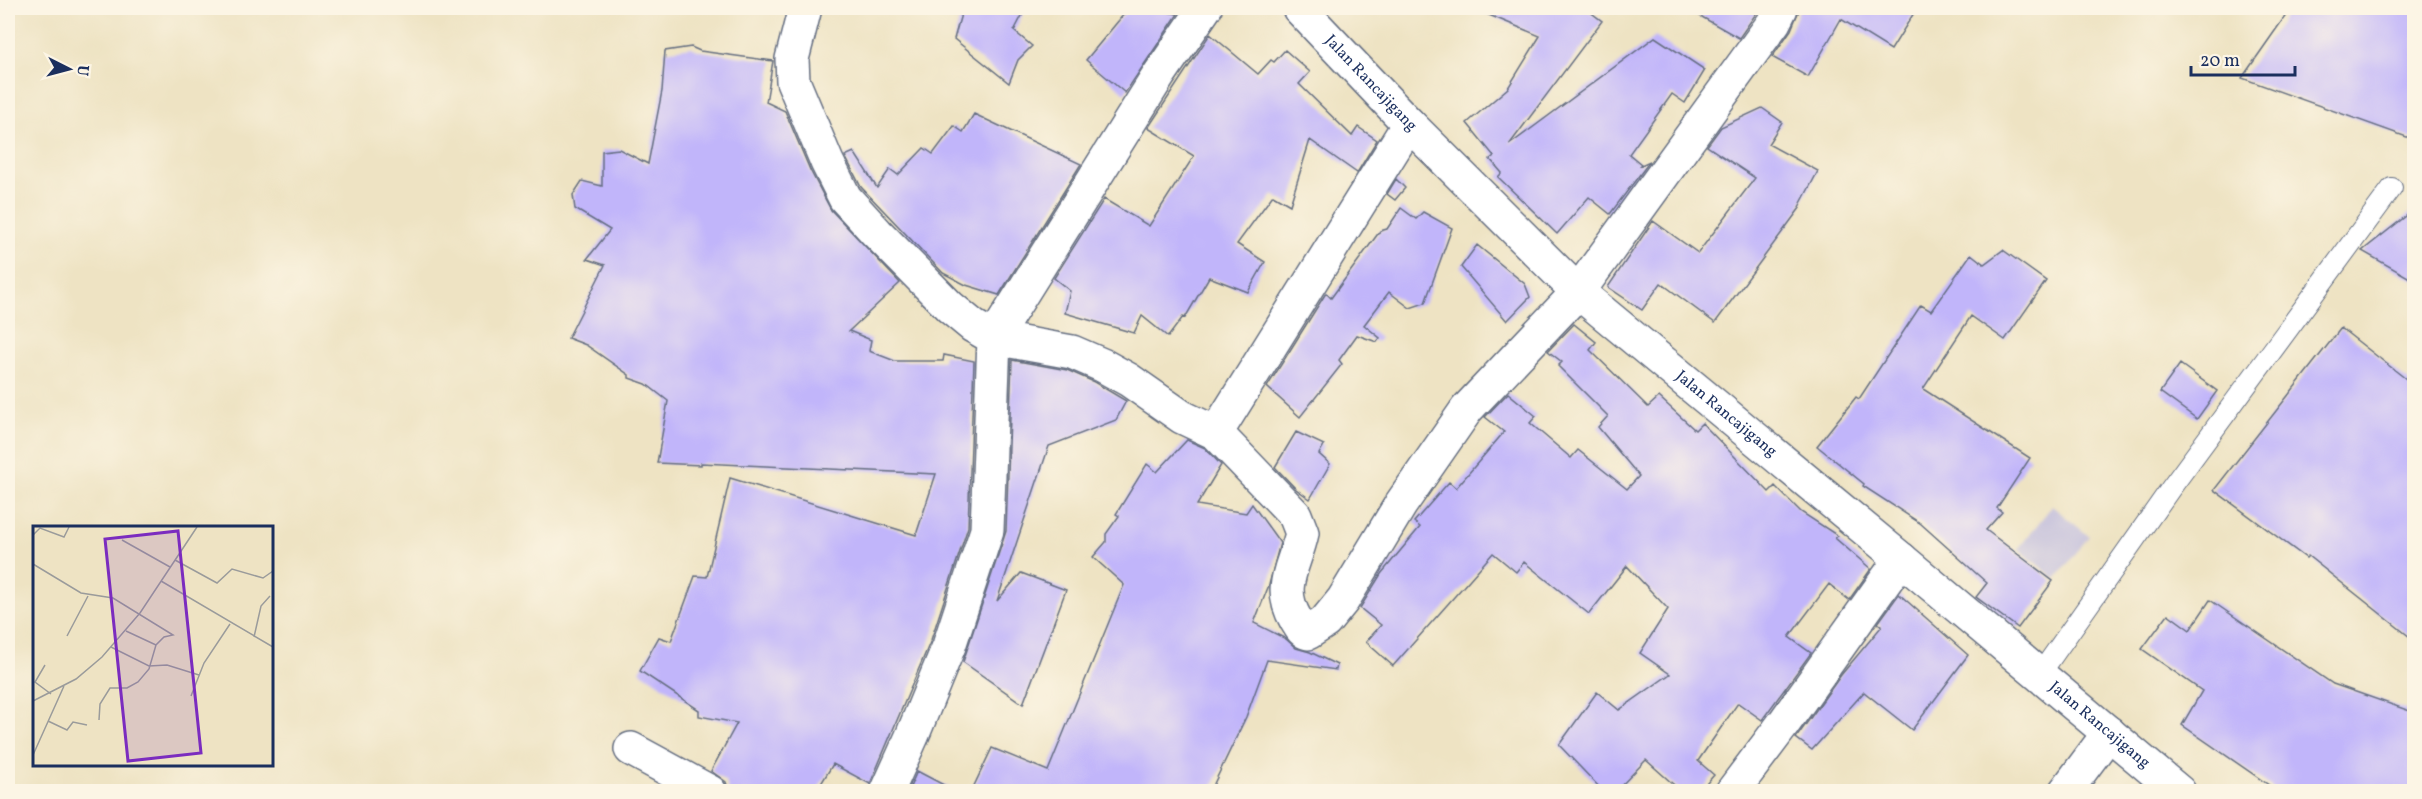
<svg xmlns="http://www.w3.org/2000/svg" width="2422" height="799" font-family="Vollkorn,serif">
	<rect width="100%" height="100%" fill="#fcf5e5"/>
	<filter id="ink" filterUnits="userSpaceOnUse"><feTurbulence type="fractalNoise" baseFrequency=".0167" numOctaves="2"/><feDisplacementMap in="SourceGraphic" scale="12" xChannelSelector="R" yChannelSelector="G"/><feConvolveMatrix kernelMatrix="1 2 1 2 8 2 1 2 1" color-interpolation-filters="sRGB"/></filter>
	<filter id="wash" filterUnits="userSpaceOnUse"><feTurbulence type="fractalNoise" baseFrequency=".008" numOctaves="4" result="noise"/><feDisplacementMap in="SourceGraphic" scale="24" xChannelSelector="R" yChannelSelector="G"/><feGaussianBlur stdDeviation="1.35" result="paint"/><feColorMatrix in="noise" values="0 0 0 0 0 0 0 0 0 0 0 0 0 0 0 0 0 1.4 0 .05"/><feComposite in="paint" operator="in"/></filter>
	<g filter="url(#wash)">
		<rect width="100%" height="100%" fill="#eee3c3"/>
		<path fill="#c4c0db" d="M 2052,506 L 2089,536 L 2056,579 L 2018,549 Z"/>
		<g id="blocks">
			<path fill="#c1b5fa" d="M 968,8 L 1026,8 L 1014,31 L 1032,46 L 1018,60 L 1009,83 L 954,39 L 961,14 Z
				M 1129,8 L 1147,8 L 1178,14 L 1125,93 L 1086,60 Z
				M 1472,8 L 1585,8 L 1602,21 L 1509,145 L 1655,37 L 1705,70 L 1685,103 L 1672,94 L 1629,154 L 1641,164 L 1639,166 L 1650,161 L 1610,214 L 1589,197 L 1557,234 L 1498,177 L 1502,173 L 1490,159 L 1494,156 L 1467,123 L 1508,88 L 1540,36 Z
				M 1686,8 L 1760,8 L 1739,38 Z
				M 1800,8 L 1917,8 L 1891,50 L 1841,19 L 1808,77 L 1772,57 L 1791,30 Z
				M 2291,8 L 2415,8 L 2415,140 L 2242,78 Z
				M 1210,34 L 1258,74 L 1271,60 L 1274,62 L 1285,50 L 1310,72 L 1299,84 L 1352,136 L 1358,127 L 1377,140 L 1357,173 L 1310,140 L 1290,205 L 1273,195 L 1237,244 L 1265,262 L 1248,292 L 1209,277 L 1185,318 L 1183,317 L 1168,337 L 1142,316 L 1134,333 L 1065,313 L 1070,291 L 1054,278 L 1104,199 L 1149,226 L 1194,156 L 1148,128 Z
				M 691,47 L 700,51 L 773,61 L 766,102 L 785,111 L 810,170 L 831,210 L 900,283 L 849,331 L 871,340 L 869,351 L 895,361 L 943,361 L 944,355 L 974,361 L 968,527 L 931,640 L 870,784 L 833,764 L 816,792 L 729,792 L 726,782 L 711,771 L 737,723 L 699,716 L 699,710 L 640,671 L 659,637 L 671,641 L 695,576 L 707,577 L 730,478 L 916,535 L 936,474 L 701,463 L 701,465 L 657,463 L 668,401 L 646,384 L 629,378 L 629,375 L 586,345 L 568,338 L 605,265 L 587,259 L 610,230 L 575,209 L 573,195 L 582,181 L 602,186 L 602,151 L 619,149 L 648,164 L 662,91 L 665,51 Z
				M 1762,108 L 1782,122 L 1768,144 L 1818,171 L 1799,207 L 1800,208 L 1715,323 L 1661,283 L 1642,310 L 1608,287 L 1653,221 L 1698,253 L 1755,178 L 1707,146 L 1721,127 Z
				M 974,114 L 1081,164 L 999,295 L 966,285 L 943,273 L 861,187 L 845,156 L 854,152 L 877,188 L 890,169 L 898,175 L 924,148 L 933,154 L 954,126 L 963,132 Z
				M 1396,179 L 1405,188 L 1395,200 L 1387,194 Z
				M 1401,208 L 1416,219 L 1423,212 L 1452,228 L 1425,303 L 1410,308 L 1389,292 L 1364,325 L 1380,338 L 1377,342 L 1357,335 L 1339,360 L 1342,364 L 1300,417 L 1267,387 L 1326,293 L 1331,298 L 1380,231 L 1387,229 Z
				M 2415,209 L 2415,281 L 2362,251 Z
				M 1477,245 L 1525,284 L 1530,297 L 1507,321 L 1461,267 Z
				M 2003,250 L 2046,281 L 2005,340 L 1971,316 L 1923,389 L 2030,458 L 1997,508 L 2002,512 L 1986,530 L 2053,581 L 2018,628 L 1976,597 L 1987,583 L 1920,523 L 1863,486 L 1864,484 L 1817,446 L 1856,397 L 1859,399 L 1921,305 L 1931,311 L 1971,254 L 1984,264 Z
				M 1574,324 L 1596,342 L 1590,350 L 1648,407 L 1659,397 L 1695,430 L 1702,423 L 1769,492 L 1775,486 L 1801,512 L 1838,536 L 1835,538 L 1871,569 L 1849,600 L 1829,584 L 1789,637 L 1811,653 L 1762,720 L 1738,703 L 1698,761 L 1714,775 L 1699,792 L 1682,792 L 1646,760 L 1615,792 L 1604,792 L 1559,745 L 1597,692 L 1619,710 L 1670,674 L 1640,653 L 1668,609 L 1627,566 L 1589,614 L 1524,562 L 1516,572 L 1493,553 L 1393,666 L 1366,642 L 1381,625 L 1360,608 L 1381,574 L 1420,527 L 1414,522 L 1449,482 L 1456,488 L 1504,432 L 1485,417 L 1508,393 L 1536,416 L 1530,423 L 1571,458 L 1578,450 L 1627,489 L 1639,476 L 1598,427 L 1608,416 L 1558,366 L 1562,362 L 1548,351 Z
				M 2341,328 L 2415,386 L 2415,641 L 2308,556 L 2306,558 L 2214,490 Z
				M 1012,360 L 1067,370 L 1094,382 L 1126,401 L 1116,420 L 1049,446 L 997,601 L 1021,573 L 1066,590 L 1023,704 L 963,662 L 1006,531 Z
				M 2180,364 L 2217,391 L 2197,419 L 2160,392 Z
				M 1296,432 L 1324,445 L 1319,454 L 1330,464 L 1310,499 L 1296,489 L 1275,467 Z
				M 1187,440 L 1205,448 L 1221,465 L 1197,505 L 1246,513 L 1252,504 L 1280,543 L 1269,585 L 1254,623 L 1286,639 L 1296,648 L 1310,652 L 1337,665 L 1336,670 L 1267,660 L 1246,717 L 1210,792 L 971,792 L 992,748 L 1048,771 L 1124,585 L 1093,557 L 1106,542 L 1106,534 L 1119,516 L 1116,514 L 1147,464 L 1157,472 Z
				M 1899,594 L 1968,655 L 1912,730 L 1864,692 L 1812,750 L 1796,738 L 1841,675 L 1882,626 L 1878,623 Z
				M 2210,600 L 2333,684 L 2410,711 L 2415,727 L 2415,792 L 2279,792 L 2182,725 L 2202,691 L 2142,649 L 2168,614 L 2190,630 Z
				M 917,771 L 957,792 L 908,792 Z"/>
		</g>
	</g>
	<g filter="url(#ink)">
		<use href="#blocks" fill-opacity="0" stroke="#656e81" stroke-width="1.5"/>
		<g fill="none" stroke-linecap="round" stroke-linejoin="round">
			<defs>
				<path id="lane" d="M 2040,674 L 2171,488 L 2392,188"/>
				<path id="street" d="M 805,8 L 792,59 L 793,81 L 827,162 L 845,198 L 877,233 L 950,307 L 973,326 L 994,338 L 1072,352 L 1102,365 L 1129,380 L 1182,417 L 1216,433 L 1295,515 L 1302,533 C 1295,566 1276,586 1296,620 C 1300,626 1301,631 1308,633 L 1325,622 L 1343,600 L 1401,504 L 1467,409 L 1578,292 L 1774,22 L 1781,8
					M 1216,433 L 1409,124
					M 631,749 L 710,792
					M 887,792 L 913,734 L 949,646 L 987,530 L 994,338 L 1159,75 L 1205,8
					M 1732,792 L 1784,723 L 1901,559
					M 2065,792 L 2109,733"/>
				<g id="secondary">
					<path id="s1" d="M 1299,8 L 1409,124 L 1578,292 L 1901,559 L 2179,792"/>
				</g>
			</defs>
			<use href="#lane" stroke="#656e81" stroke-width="22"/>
			<use href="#street" stroke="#656e81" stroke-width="36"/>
			<use href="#secondary" stroke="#656e81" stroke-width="36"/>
			<use href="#lane" stroke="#fff" stroke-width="20"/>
			<use href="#street" stroke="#fff" stroke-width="33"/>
			<use href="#secondary" stroke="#fff" stroke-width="33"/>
		</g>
	</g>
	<g text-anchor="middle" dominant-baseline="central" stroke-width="4.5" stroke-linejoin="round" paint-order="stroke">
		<g font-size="16" fill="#1b2f5e" stroke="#fcf5e5">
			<text stroke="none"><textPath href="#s1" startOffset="104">Jalan Rancajigang</textPath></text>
			<text stroke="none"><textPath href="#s1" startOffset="590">Jalan Rancajigang</textPath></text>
			<text stroke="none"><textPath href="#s1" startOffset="1076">Jalan Rancajigang</textPath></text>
		</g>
	</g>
	<g transform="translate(33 526)">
		<rect width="240" height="240" fill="#eee3c3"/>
		<path fill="none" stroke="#9a9b9b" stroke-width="1.5" d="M 0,9 L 7,2 L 31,11 L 36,1M 89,14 L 137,41M 142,34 L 184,57 L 199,43 L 230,52 L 240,45M 0,38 L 48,67 L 80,72 L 140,109 L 131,111 L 123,119 L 116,143 L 105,156 L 94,162 L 77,162 L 67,178 L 66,194M 128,55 L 240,121M 93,105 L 123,119M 34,110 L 55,70M 221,111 L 228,80 L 237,70M 78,121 L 116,140 L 134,139 L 166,149M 12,139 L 2,156 L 18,168M 158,170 L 171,137 L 197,98M 0,175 L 43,153 L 69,131 L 107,87 L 164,1M 15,195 L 34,204 L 40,196 L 54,199M 0,229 L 31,160"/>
		<path fill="#7b2cbf" fill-opacity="0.15" stroke="#7b2cbf" stroke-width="3" d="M 145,5 L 168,227 L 95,235 L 72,13 Z"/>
		<rect width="240" height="240" fill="none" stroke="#1b2f5e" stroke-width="3"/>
	</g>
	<rect width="2422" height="799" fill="none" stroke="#fcf5e5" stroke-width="30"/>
	<g transform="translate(69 69) rotate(96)" stroke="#fcf5e5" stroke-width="4.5" paint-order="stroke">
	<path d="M0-4.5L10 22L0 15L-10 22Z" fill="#1b2f5e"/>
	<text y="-9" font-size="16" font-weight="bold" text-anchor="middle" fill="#1b2f5e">U</text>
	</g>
	<path d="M2191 66v9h104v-9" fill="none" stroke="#1b2f5e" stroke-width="3"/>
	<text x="2200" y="66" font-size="18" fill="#1b2f5e" stroke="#fcf5e5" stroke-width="4.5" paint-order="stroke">20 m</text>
</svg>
